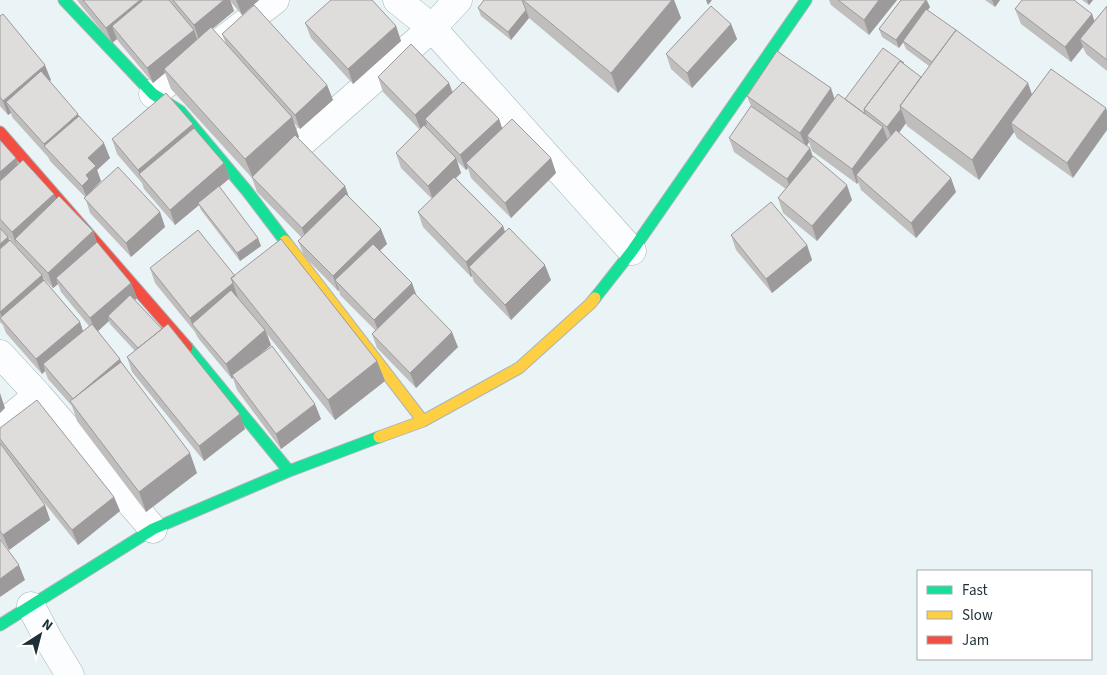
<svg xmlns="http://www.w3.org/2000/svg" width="1107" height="675" font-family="'Source Sans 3',sans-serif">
	<rect width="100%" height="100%" fill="#eaf3f6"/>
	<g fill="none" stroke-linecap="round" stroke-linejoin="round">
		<defs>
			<path id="street" d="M 397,0 L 432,28 L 632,251
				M 153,94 L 275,0
				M 274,167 L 432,28 L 458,0
				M 0,354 L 38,395 L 153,529
				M 0,426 L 38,395
				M 31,606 L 47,637 L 70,675"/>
			<path id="fast" d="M 64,0 L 153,94 L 180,111 L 247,191 L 285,241
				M 595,298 L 632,251 L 806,0
				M 187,347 L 289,471
				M 0,625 L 153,529 L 289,471 L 379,437"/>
			<path id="slow" d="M 285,241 L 423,421
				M 379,437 L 423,421 L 519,368 L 590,304 L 595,298"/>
			<path id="jam" d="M 0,132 L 187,347"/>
		</defs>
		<use href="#street" stroke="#a9b5b9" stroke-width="29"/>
		<use href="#fast" stroke="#a9b5b9" stroke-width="13"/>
		<use href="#slow" stroke="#a9b5b9" stroke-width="13"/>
		<use href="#jam" stroke="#a9b5b9" stroke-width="13"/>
		<use href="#street" stroke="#fcfdfe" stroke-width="28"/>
		<use href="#fast" stroke="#16e098" stroke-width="11"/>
		<use href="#slow" stroke="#ffcf43" stroke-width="11"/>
		<use href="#jam" stroke="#f24e42" stroke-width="11"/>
	</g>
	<path fill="#c0bdbd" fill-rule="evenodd" d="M 77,0 L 259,0 L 242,15 L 230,1 L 234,11 L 212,29 L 226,44 L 222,34 L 327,85 L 333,100 L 300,129 L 294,123 L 299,137 L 298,138 L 345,186 L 349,197 L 387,244 L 380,250 L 412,283 L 417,296 L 458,347 L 416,388 L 377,348 L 372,334 L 375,330 L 340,295 L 339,290 L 338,291 L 304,256 L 298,241 L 302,238 L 257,192 L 252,178 L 171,89 L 165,73 L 153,83 L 118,41 L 117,39 L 112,43 L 79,3 Z
		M 484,0 L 674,0 L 681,18 L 618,93 L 529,18 L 511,40 L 481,16 L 478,8 Z
		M 829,0 L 897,0 L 869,35 L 831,5 Z
		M 901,0 L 927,0 L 930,7 L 928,10 L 1032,94 L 1051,69 L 1073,178 L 1017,138 L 1014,132 L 979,180 L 907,126 L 906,123 L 899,133 L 956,192 L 916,238 L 861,190 L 858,182 L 857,184 L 812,151 L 809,142 L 807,146 L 813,157 L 852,200 L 817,241 L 783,213 L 778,198 L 786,189 L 734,152 L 729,138 L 751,106 L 747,96 L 845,99 L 904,64 L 921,77 L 929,66 L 906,49 L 903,42 L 899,48 L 882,37 L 879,29 Z
		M 985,0 L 1000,0 L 995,7 Z
		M 1082,0 L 1093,0 L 1089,5 Z
		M 1107,6 L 1107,71 L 1086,54 L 1083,47 L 1071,62 L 1021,24 L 1015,9 L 1092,14 L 1094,21 Z
		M 0,16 L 51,80 L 49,81 L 79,116 L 110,158 L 97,170 L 101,181 L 93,189 L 93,190 L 160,212 L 165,227 L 131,257 L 90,213 L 85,197 L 50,161 L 48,157 L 12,117 L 11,113 L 8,115 L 0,106 Z
		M 305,23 L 396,26 L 401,41 L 353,84 L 311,38 Z
		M 731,24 L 737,39 L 692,88 L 671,69 L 666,54 Z
		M 378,77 L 449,83 L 453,92 L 499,119 L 502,128 L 551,158 L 556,173 L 511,218 L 471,178 L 468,168 L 466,170 L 457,161 L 461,173 L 456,178 L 503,226 L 505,232 L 551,280 L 511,320 L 474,282 L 472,276 L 471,277 L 423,227 L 418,212 L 432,199 L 401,168 L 396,153 L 420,130 L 383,92 Z
		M 193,124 L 194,128 L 224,163 L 230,178 L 219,187 L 261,246 L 240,261 L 201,210 L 199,205 L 175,225 L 144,189 L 142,183 L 117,154 L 112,139 Z
		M 0,140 L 18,165 L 54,194 L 56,199 L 93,231 L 97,243 L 131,283 L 137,298 L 135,300 L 245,429 L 204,461 L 132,372 L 127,357 L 135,351 L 110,324 L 109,321 L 98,331 L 123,364 L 197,473 L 146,512 L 77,421 L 72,406 L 48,379 L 45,371 L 42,374 L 6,333 L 3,325 L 0,322 ZM 8,237 L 17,247 L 17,246 L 18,249 L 10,241 ZM 42,277 L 53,288 L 58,284 L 61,292 L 89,326 L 83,331 L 80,322 L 44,280 Z
		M 731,235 L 807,245 L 812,260 L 772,293 L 736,250 Z
		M 150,268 L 235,276 L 377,361 L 385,381 L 335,420 L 267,334 L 271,345 L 258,356 L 321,419 L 281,449 L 237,390 L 233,378 L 232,379 L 198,338 L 195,332 L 155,283 Z
		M 0,428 L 114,497 L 120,511 L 78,545 L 35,491 L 45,505 L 50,520 L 9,550 L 0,538 Z"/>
	<path fill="#9c9a9a" d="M 140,0 L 148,0 L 112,26 L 117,39 L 112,43 L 106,28 Z
		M 224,0 L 230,0 L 234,11 L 199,40 L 194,25 Z
		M 236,0 L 259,0 L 242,15 Z
		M 672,0 L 674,0 L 681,18 L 618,93 L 611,73 Z
		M 706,0 L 712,0 L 708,5 Z
		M 879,0 L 897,0 L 869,35 L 864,20 Z
		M 926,0 L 930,7 L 899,48 L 896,40 Z
		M 992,0 L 1000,0 L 995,7 Z
		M 1087,0 L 1093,0 L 1089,5 Z
		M 526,10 L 529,18 L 511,40 L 508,32 Z
		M 1092,14 L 1097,29 L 1080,39 L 1083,47 L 1071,62 L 1065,47 Z
		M 731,24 L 737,39 L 692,88 L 687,73 Z
		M 396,26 L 401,41 L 353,84 L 348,69 Z
		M 194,30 L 199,45 L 164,69 L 165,73 L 153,83 L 147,68 Z
		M 45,65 L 51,80 L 14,110 L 6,102 L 11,113 L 8,115 L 3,101 Z
		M 449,83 L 454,98 L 425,119 L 427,124 L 421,130 L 415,115 Z
		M 1028,83 L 1035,103 L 1011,123 L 1014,132 L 979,180 L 972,160 Z
		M 327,85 L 333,100 L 300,129 L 295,115 Z
		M 831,88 L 836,103 L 807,136 L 809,142 L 806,147 L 800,133 Z
		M 1106,108 L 1107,111 L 1107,130 L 1073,178 L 1067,163 Z
		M 901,109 L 906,123 L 893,141 L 887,127 Z
		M 78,114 L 84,128 L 45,147 L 44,144 Z
		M 292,117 L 299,137 L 253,178 L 245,159 Z
		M 499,119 L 504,134 L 466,163 L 468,168 L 466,170 L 460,155 Z
		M 193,124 L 198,139 L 140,175 L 138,170 Z
		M 883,127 L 888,141 L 856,175 L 858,182 L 857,184 L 852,169 Z
		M 104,143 L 110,158 L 97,170 L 101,181 L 93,189 L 95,194 L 88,201 L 82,186 L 86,175 L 88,158 Z
		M 810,148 L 815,163 L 792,194 L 787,179 Z
		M 16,158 L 21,173 L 0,191 L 0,172 Z
		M 456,158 L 461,173 L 433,200 L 428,186 Z
		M 551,158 L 556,173 L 511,218 L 505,203 Z
		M 224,163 L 230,178 L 199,204 L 198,203 L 199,205 L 175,225 L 170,210 Z
		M 951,178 L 956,192 L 916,238 L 911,223 Z
		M 847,185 L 852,200 L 817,241 L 812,226 Z
		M 345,186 L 350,201 L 307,243 L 302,228 Z
		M 54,194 L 60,209 L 15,239 L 17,247 L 12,232 Z
		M 160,212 L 165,227 L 131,257 L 126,243 Z
		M 503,226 L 508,241 L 469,267 L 472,276 L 471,277 L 466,262 Z
		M 381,229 L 387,244 L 342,287 L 335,280 L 339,290 L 338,291 L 333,276 Z
		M 93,231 L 98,245 L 56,278 L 58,284 L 53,288 L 48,273 Z
		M 8,237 L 13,251 L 0,264 L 0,244 Z
		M 258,238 L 261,246 L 240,261 L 237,253 Z
		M 807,245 L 812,260 L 772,293 L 766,279 Z
		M 545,265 L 551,280 L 511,320 L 505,305 Z
		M 42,275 L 47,289 L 2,320 L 0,312 Z
		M 131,283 L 137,298 L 111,320 L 108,316 L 109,321 L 96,333 L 90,318 Z
		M 233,283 L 238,298 L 192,324 L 195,333 L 190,318 Z
		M 412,283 L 417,298 L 380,335 L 374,320 Z
		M 80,322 L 85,337 L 43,364 L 45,371 L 42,374 L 36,359 Z
		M 265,330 L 271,345 L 234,377 L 232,375 L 233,378 L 232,379 L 226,364 Z
		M 452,332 L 458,347 L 416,388 L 410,373 Z
		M 120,359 L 126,373 L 73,399 Z
		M 377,361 L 385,381 L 335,420 L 328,400 Z
		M 0,393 L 5,408 L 0,413 Z
		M 315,404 L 321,419 L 281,449 L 276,434 Z
		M 240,414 L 245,429 L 204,461 L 199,446 Z
		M 190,453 L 197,473 L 146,512 L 139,492 Z
		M 114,497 L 120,511 L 78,545 L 72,530 Z
		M 45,505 L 50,520 L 9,550 L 3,535 Z
		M 19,565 L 25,580 L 0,597 L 0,579 Z"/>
	<path fill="#dfdcdc" stroke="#9c9a9a" d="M 83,0 L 140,0 L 106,28 Z
		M 143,0 L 169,0 L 194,30 L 147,68 L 112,26 Z
		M 173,0 L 224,0 L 194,25 Z
		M 331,0 L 372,0 L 396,26 L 348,69 L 305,23 Z
		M 484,0 L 522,0 L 526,10 L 508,32 L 478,8 Z
		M 523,0 L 672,0 L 611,73 Z
		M 838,0 L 879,0 L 864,20 Z
		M 901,0 L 926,0 L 896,40 L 879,29 Z
		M 1022,0 L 1074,0 L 1092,14 L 1065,47 L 1015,9 Z
		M 254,5 L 327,85 L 295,115 L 222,34 Z
		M 711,6 L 731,24 L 687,73 L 666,54 Z
		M 1107,6 L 1107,60 L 1080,39 Z
		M 926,9 L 956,30 L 932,62 L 903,41 Z
		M 3,14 L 45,65 L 3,101 L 0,97 L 0,16 Z
		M 211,27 L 292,117 L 245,159 L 164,69 Z
		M 956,30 L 1028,83 L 972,160 L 900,106 Z
		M 411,44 L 449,83 L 415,115 L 378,77 Z
		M 883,48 L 904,63 L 900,61 L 864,109 L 865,114 L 845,99 Z
		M 777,51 L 831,88 L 800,133 L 747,96 Z
		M 900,61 L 921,77 L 900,106 L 901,109 L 887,127 L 864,109 Z
		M 1051,69 L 1106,108 L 1067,163 L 1011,123 Z
		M 41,71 L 78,114 L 44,144 L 6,102 Z
		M 463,82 L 499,119 L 460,155 L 425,119 Z
		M 166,93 L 193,124 L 138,170 L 112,139 Z
		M 838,94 L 883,127 L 852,169 L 807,136 Z
		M 751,106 L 810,148 L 787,179 L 729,138 Z
		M 79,116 L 104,143 L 88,158 L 96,166 L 86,175 L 89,179 L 82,186 L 44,146 Z
		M 512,119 L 551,158 L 505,203 L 466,163 Z
		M 424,125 L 456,158 L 428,186 L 396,153 Z
		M 194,128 L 224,163 L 170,210 L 139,174 Z
		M 896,130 L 951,178 L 911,223 L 856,175 Z
		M 295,135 L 345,186 L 302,228 L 252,177 Z
		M 0,140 L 16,158 L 0,172 Z
		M 813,156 L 847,185 L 812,226 L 778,198 Z
		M 23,160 L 54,194 L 12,232 L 0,219 L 0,181 Z
		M 118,167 L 160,212 L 126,243 L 84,198 Z
		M 454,177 L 503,226 L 466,262 L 418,212 Z
		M 219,186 L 258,238 L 237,253 L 198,203 Z
		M 346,194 L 381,229 L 333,276 L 298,241 Z
		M 59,196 L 93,231 L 48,273 L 15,239 Z
		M 771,202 L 807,245 L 766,279 L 731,235 Z
		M 0,228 L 8,237 L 0,244 Z
		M 509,228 L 545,265 L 505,305 L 469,267 Z
		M 198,230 L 235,276 L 231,278 L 233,283 L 190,318 L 150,268 Z
		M 281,239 L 377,361 L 328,400 L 231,278 Z
		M 10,240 L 42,275 L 0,312 L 0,249 Z
		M 97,242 L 131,283 L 90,318 L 56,278 Z
		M 373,244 L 412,283 L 374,320 L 335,280 Z
		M 44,280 L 80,322 L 36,359 L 0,318 Z
		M 231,290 L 265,330 L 226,364 L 192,324 Z
		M 414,293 L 452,332 L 410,373 L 372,334 Z
		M 130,295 L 162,329 L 138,348 L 108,316 Z
		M 92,324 L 120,359 L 73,399 L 43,364 Z
		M 168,324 L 240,414 L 199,446 L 127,357 Z
		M 272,346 L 315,404 L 276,434 L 232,375 Z
		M 121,362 L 190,453 L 139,492 L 70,401 Z
		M 37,400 L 114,497 L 72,530 L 0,439 L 0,428 Z
		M 0,443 L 45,505 L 3,535 L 0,531 Z
		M 0,539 L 19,565 L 0,579 Z"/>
	<rect x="917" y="570" width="175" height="90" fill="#ffffff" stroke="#a5acaf"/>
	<rect x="927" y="586" width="25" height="8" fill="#16e098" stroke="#a5acaf"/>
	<text x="962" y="595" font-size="15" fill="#1f3037">Fast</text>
	<rect x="927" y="611" width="25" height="8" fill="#ffcf43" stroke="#a5acaf"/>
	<text x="962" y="620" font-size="15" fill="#1f3037">Slow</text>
	<rect x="927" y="636" width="25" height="8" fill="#f24e42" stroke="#a5acaf"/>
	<text x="962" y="645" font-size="15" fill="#1f3037">Jam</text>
	<g transform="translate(40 635) rotate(36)" stroke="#ffffff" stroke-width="4" paint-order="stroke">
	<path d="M0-4L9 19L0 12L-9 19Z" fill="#1f3037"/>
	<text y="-8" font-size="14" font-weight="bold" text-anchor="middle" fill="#1f3037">N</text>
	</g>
</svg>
